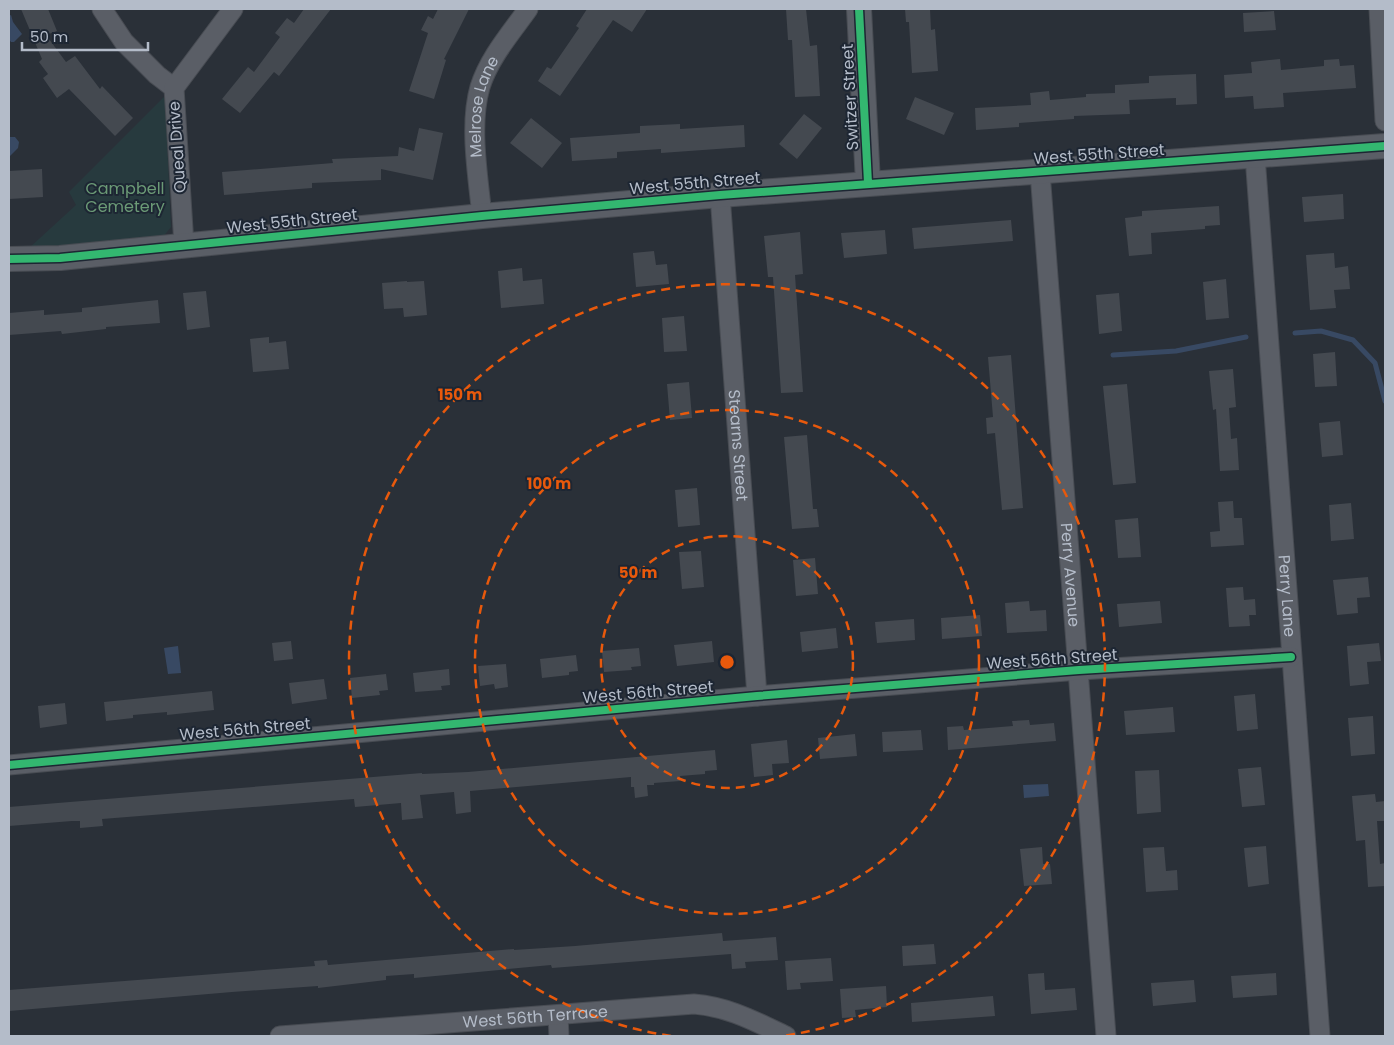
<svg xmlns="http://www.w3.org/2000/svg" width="1394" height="1045" font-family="Poppins,sans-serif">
	<rect width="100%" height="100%" fill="#2a3038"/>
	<path fill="#273a3e" d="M 165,96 L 171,227 L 162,238 L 28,249 L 76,205 L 69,192 Z"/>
	<path fill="#384963" d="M 11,15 L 13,22 L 22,34 L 14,42 L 11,42 L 9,39 L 9,16 Z
		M 9,137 L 15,137 L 19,142 L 18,148 L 9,157 Z
		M 178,646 L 181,673 L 168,674 L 164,648 Z
		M 1048,784 L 1049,796 L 1024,798 L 1023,785 Z"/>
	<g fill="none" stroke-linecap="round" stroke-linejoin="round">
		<path stroke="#384963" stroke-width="5" d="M 1295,333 L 1321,331 L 1353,340 L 1375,363 L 1385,401
			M 1113,355 L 1176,351 L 1246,337"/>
	</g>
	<path fill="#444950" d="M 21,9 L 48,9 L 57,31 L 46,35 L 66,62 L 75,56 L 100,89 L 102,86 L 133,118 L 115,136 L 69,89 L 57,98 L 43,78 L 48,74 L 39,62 L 42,59 Z
		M 304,9 L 331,9 L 279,76 L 274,72 L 240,113 L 222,99 L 248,67 L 254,72 L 280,37 L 275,33 L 287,18 L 294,23 Z
		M 438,9 L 469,9 L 444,59 L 446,60 L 434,99 L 409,91 L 428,33 L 421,30 L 428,16 L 433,19 Z
		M 587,9 L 647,9 L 632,32 L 613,20 L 560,96 L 538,81 L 547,67 L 551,69 L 579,28 L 576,26 Z
		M 786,9 L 806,9 L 810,46 L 817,45 L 820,96 L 795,97 L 792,40 L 788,40 Z
		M 905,9 L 930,9 L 931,30 L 935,29 L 938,71 L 912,73 L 909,22 L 906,22 Z
		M 1274,11 L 1276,30 L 1244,32 L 1243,13 Z
		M 1280,59 L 1281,70 L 1324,66 L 1324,60 L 1339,59 L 1340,66 L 1354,65 L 1356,88 L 1283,93 L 1284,107 L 1254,109 L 1253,96 L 1225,98 L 1224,75 L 1252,73 L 1251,62 Z
		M 1196,74 L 1197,104 L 1176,105 L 1176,98 L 1129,100 L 1130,114 L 1074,116 L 1074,119 L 1019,123 L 1019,127 L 976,130 L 975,108 L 1031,105 L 1030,93 L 1049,91 L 1050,100 L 1086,97 L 1086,94 L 1115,93 L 1115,85 L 1149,83 L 1149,76 Z
		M 915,97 L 954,113 L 944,135 L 906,119 Z
		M 804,114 L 822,128 L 797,159 L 779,144 Z
		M 531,118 L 562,143 L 542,168 L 510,143 Z
		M 680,124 L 680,129 L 744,125 L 745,147 L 661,153 L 661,149 L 617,152 L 617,158 L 572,161 L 570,138 L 640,133 L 640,126 Z
		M 419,128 L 443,133 L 433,180 L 381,169 L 381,180 L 312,183 L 312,188 L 224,195 L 222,172 L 333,163 L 332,159 L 398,156 L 399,147 L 414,151 Z
		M 42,169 L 43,197 L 9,199 L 9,171 Z
		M 1343,194 L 1344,219 L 1304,222 L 1302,197 Z
		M 1219,206 L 1220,225 L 1205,226 L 1205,229 L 1151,233 L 1152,254 L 1129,256 L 1125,218 L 1142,216 L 1142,211 Z
		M 1011,220 L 1013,241 L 914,249 L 912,228 Z
		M 885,230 L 887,254 L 844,258 L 841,233 Z
		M 800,232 L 803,274 L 795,275 L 803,392 L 781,393 L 773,277 L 768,277 L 764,236 Z
		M 654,251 L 656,265 L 667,264 L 669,284 L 636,287 L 633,253 Z
		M 1334,253 L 1335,268 L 1348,266 L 1350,289 L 1334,290 L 1336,308 L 1310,310 L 1306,255 Z
		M 522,268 L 523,281 L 542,279 L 544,304 L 501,308 L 498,271 Z
		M 1226,279 L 1229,318 L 1206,320 L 1203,282 Z
		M 407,281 L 407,282 L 424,281 L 427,315 L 404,317 L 403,308 L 384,309 L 382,283 Z
		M 206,291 L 210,327 L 187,330 L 183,293 Z
		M 1119,293 L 1122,331 L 1099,334 L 1096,295 Z
		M 158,300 L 160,323 L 106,327 L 106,329 L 62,334 L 61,331 L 9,335 L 9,313 L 44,310 L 44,315 L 82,312 L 82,308 Z
		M 684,316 L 687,351 L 664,352 L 662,318 Z
		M 269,337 L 269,343 L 286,341 L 289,369 L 253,372 L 250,339 Z
		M 1335,352 L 1337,386 L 1315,387 L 1313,354 Z
		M 1011,355 L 1023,508 L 1002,510 L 995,433 L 987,434 L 986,418 L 993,417 L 988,357 Z
		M 1233,369 L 1236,407 L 1229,408 L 1231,439 L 1237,438 L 1239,470 L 1220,471 L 1216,409 L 1213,410 L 1209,371 Z
		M 689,382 L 692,418 L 670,420 L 667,384 Z
		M 1127,384 L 1136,483 L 1113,485 L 1103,386 Z
		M 1340,421 L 1343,455 L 1322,457 L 1319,423 Z
		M 807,435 L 813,509 L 817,509 L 819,527 L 792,529 L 784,437 Z
		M 697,488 L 700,525 L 678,527 L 675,490 Z
		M 1233,501 L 1234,518 L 1242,518 L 1244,545 L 1211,547 L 1210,532 L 1220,531 L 1218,502 Z
		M 1351,503 L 1354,539 L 1331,541 L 1329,505 Z
		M 1138,518 L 1141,557 L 1118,558 L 1115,520 Z
		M 701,551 L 704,587 L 682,589 L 679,552 Z
		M 815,558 L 818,594 L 796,596 L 793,560 Z
		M 1368,577 L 1370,597 L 1357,598 L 1358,613 L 1337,615 L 1333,580 Z
		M 1243,587 L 1244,600 L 1255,599 L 1256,615 L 1249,615 L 1250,626 L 1229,627 L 1226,588 Z
		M 1029,601 L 1030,611 L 1046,610 L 1047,631 L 1007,633 L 1005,603 Z
		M 1160,601 L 1162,623 L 1119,627 L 1117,604 Z
		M 980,615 L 982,636 L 942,639 L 941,618 Z
		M 914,619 L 915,640 L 877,643 L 875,622 Z
		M 836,628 L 838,648 L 802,652 L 800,632 Z
		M 291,641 L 293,659 L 274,661 L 272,643 Z
		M 712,641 L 714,662 L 677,666 L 674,645 Z
		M 1379,643 L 1381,661 L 1367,662 L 1369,684 L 1350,686 L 1347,646 Z
		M 639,648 L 641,666 L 631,667 L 632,670 L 604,672 L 602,651 Z
		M 576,655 L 578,671 L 569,672 L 569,675 L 542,678 L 540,659 Z
		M 506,664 L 508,687 L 495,689 L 494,684 L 480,686 L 478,666 Z
		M 449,669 L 450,685 L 441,686 L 442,690 L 415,692 L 413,673 Z
		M 386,674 L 388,690 L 379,691 L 380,695 L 352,698 L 350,678 Z
		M 324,679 L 327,699 L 292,704 L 289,683 Z
		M 212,691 L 214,710 L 167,715 L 167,712 L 133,715 L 133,718 L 106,721 L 104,702 Z
		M 1255,694 L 1258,729 L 1237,731 L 1234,696 Z
		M 65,703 L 67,724 L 40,728 L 38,706 Z
		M 1173,707 L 1175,732 L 1126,735 L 1124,711 Z
		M 1373,716 L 1375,754 L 1351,756 L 1348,718 Z
		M 1029,720 L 1030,725 L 1054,723 L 1056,741 L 948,750 L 947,727 L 963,726 L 964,730 L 1013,726 L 1012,721 Z
		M 921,730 L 923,750 L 883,752 L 882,732 Z
		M 855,734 L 857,756 L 820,759 L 818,738 Z
		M 787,740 L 789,763 L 772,764 L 773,775 L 754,777 L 751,744 Z
		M 715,750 L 717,770 L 705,771 L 705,774 L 680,776 L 680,781 L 654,783 L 654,785 L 647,785 L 648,796 L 635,798 L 634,787 L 631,787 L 631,777 L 470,791 L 471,812 L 456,814 L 454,792 L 420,795 L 423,818 L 402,820 L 401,803 L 355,807 L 354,799 L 102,819 L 103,826 L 80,828 L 80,821 L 72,821 L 9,826 L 9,807 L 422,773 L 422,774 L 468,772 Z
		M 1261,767 L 1265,805 L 1242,807 L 1238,769 Z
		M 1159,770 L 1161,812 L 1137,814 L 1135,771 Z
		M 1375,794 L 1376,802 L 1385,801 L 1385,821 L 1377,821 L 1380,864 L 1385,863 L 1385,886 L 1368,887 L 1365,840 L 1356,841 L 1352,796 Z
		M 1266,846 L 1269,884 L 1248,887 L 1244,848 Z
		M 1042,847 L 1043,864 L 1050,864 L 1052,884 L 1024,886 L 1020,849 Z
		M 1164,847 L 1166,871 L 1177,870 L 1178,890 L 1146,892 L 1143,848 Z
		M 722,933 L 723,941 L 776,937 L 778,960 L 745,962 L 746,968 L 732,969 L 731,954 L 552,968 L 551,965 L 414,978 L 414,974 L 386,976 L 386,980 L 318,988 L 318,986 L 232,992 L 9,1011 L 9,990 L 315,966 L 314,961 L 327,960 L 328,965 L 514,949 L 514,950 L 575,946 Z
		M 934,944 L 936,964 L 903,966 L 902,946 Z
		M 831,958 L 833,981 L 800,983 L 801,989 L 787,990 L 785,961 Z
		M 1044,973 L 1045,990 L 1075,988 L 1077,1010 L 1031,1014 L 1028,974 Z
		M 1276,973 L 1277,995 L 1233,998 L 1231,976 Z
		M 1194,980 L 1196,1002 L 1153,1006 L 1151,983 Z
		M 886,986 L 887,1007 L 855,1010 L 856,1017 L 842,1018 L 840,989 Z
		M 993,996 L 995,1016 L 912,1022 L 911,1003 Z"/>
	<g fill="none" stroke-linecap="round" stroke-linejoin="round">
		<defs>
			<g id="minor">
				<path d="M 102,9 L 124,42 L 157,75 L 174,88"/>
				<path d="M 1379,9 L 1385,121"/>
				<path id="s1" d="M 1255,156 L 1320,1036"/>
				<path id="s2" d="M 1040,172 L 1106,1036"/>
				<path id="s3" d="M 720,195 L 757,696"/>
				<path id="s4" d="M 482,216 C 478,176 469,125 480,87 C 489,58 511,33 528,9"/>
				<path d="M 184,245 L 174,88 L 233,9"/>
				<path d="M 9,765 L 757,696 L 1079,670 L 1291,657"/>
				<path d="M 558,1015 L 559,1036"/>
				<path id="s5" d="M 280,1036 L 694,1004 C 729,1007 754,1021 786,1036"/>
			</g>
			<path id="tertiary" d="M 859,9 L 868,183
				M 9,259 L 60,258 L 482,216 L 720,195 L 1385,146"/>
		</defs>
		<use href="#minor" stroke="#484c53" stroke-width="21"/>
		<use href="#tertiary" stroke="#484c53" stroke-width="26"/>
		<use href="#minor" stroke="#5a5e66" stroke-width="19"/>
		<use href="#tertiary" stroke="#5a5e66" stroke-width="24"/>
		<defs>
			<path id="cycleway" d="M 859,9 L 868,183
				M 9,259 L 60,258 L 482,216 L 720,195 L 1385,146
				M 9,765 L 757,696 L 1079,670 L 1291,657"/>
		</defs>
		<use href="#cycleway" stroke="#1d2633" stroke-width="11"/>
		<use href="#cycleway" stroke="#33b770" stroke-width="8"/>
	</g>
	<g fill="none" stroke="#e8590c" stroke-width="2.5" stroke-dasharray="9 6">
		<circle cx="727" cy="662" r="126"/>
		<circle cx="727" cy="662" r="252"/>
		<path d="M671 1036A378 378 0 1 1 783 1036"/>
	</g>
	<g text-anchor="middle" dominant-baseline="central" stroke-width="4" stroke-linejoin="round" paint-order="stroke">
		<g font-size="16" fill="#b4bcc9" stroke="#1d2633">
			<text transform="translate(850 97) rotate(-93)">Switzer Street</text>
			<text stroke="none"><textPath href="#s4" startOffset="111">Melrose Lane</textPath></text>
			<text transform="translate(177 147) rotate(-94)">Queal Drive</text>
			<text transform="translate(1099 154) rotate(-4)">West 55th Street</text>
			<text transform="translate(695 183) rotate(-5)">West 55th Street</text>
			<text transform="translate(292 221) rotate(-6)">West 55th Street</text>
			<text stroke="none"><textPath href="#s3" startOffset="251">Stearns Street</textPath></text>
			<text stroke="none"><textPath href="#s2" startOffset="404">Perry Avenue</textPath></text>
			<text stroke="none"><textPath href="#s1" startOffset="441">Perry Lane</textPath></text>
			<text transform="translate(1052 659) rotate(-4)">West 56th Street</text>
			<text transform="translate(648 692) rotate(-5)">West 56th Street</text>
			<text transform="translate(245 729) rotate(-5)">West 56th Street</text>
			<text stroke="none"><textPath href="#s5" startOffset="256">West 56th Terrace</textPath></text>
		</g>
		<g font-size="16" fill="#6b9a76" stroke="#1d2633">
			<text x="125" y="188">Campbell<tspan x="125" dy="18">Cemetery</tspan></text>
		</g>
	</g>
	<circle cx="727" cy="662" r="8" fill="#e8590c" stroke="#1d2633" stroke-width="2.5"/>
	<g font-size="15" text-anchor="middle" font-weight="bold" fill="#e8590c" stroke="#1d2633" stroke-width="4" stroke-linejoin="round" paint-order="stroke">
		<text x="460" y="400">150 m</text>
		<text x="549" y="489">100 m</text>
		<text x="638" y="578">50 m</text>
	</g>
	<rect width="1394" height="1045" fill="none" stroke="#b4bcc9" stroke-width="20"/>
	<path d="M22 42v8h126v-8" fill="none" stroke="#b4bcc9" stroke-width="2.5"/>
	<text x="30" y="42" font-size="15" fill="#b4bcc9" stroke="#1d2633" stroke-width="4" paint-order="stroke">50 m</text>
</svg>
